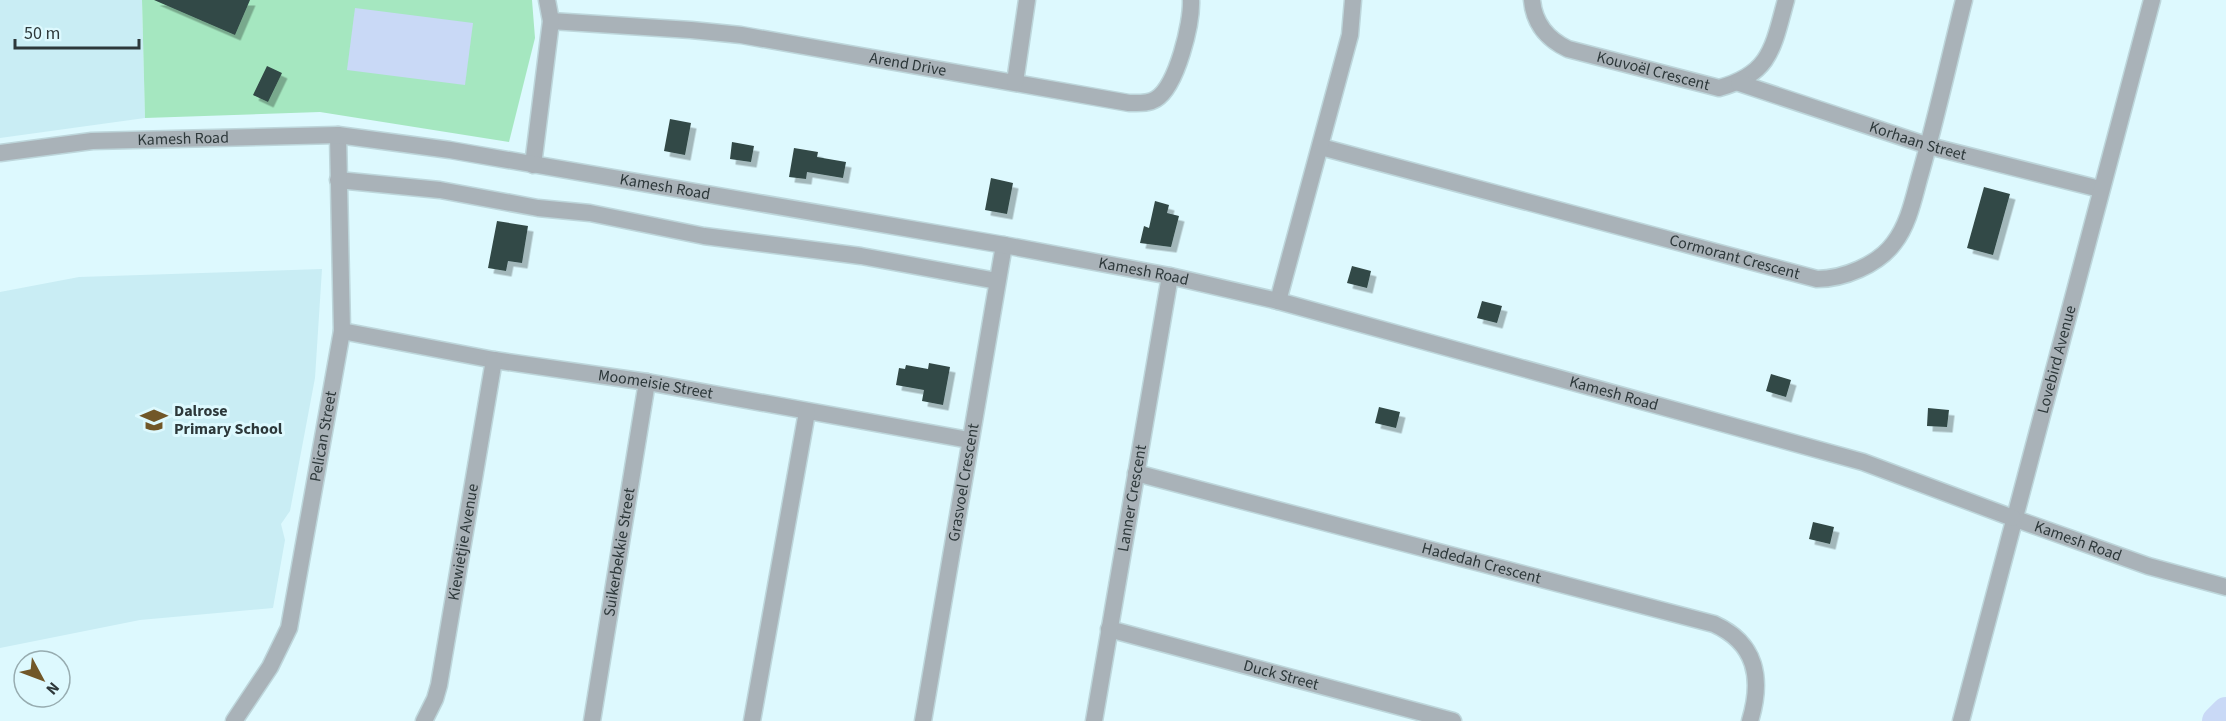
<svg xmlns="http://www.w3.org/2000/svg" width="2226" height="721" font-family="'Source Sans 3',sans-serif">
	<defs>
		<filter id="shadow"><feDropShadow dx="5.5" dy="5.5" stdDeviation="0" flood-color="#0004"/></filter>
	</defs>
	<rect width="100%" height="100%" fill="#ddf9fe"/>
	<path fill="#c9edf4" d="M 0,0 L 142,0 L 145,118 L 0,138 Z
		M 322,269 L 315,378 L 290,511 L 281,524 L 285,540 L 273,608 L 140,620 L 0,648 L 0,292 L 79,277 Z"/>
	<path fill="#a5e7c0" d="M 142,0 L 532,0 L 535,38 L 509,142 L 320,112 L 145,118 Z"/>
	<path fill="#c9d9f6" d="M 355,8 L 473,23 L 465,85 L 347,70 Z"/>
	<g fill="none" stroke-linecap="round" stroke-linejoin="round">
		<path stroke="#c9d9f6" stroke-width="30" d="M 2217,721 L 2226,712"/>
	</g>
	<path fill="#324946" filter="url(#shadow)" d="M 154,0 L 250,0 L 235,35 Z
		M 267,66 L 282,73 L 268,102 L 253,95 Z
		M 670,119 L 691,123 L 685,155 L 664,151 Z
		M 732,142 L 754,146 L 751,162 L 730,159 Z
		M 794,148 L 818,152 L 817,157 L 846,162 L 843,178 L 807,172 L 806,179 L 789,177 Z
		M 991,178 L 1013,183 L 1007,214 L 985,210 Z
		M 1984,187 L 2010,194 L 1993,255 L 1967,248 Z
		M 1155,201 L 1169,205 L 1167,213 L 1179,216 L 1171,247 L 1140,243 L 1144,226 L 1149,228 Z
		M 497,221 L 528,226 L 522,263 L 508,261 L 506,271 L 488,268 Z
		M 1352,266 L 1371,271 L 1367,288 L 1347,283 Z
		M 1482,301 L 1502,306 L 1497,323 L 1477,318 Z
		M 929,363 L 950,367 L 943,405 L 922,401 L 924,390 L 896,385 L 899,368 L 905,369 L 906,365 L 928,369 Z
		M 1771,374 L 1791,380 L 1786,397 L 1766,391 Z
		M 1379,407 L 1400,412 L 1396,428 L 1375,423 Z
		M 1928,408 L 1949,410 L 1947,427 L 1927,426 Z
		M 1813,522 L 1834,527 L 1830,544 L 1809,539 Z"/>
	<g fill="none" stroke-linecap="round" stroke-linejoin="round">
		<defs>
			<g id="minor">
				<path id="s1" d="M 1532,0 C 1534,23 1547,39 1568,49 L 1719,88 C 1771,74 1773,47 1786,0"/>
				<path id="s2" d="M 551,21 L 691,30 L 741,35 L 1129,103 C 1139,103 1148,104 1156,99 C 1177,86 1192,23 1191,0"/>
				<path d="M 1015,82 L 1027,0"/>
				<path id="s3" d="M 1739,83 L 1929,146 L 2100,189"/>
				<path id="s4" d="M 1321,147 L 1817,279 C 1843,279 1878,265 1894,243 C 1908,225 1913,201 1919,179 C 1936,120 1949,60 1964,0"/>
				<path d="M 533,165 L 551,21 L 547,0"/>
				<path d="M 338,180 L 440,190 L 538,208 L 590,213 L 704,236 L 861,256 L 997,281"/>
				<path d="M 1278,301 L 1350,35 L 1353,0"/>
				<path id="s5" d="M 342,331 L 494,360 L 647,382 L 969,440"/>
				<path id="s6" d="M 1136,473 L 1714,624 C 1756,643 1763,678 1750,721"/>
				<path id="s7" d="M 2013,518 L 2148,566 L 2226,587"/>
				<path id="s8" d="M 1109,629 L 1453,721"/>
				<path id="s9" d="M 234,721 L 270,667 L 289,628 L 342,331 L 338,135"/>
				<path id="s10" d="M 424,721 L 435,699 L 439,685 L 494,360"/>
				<path id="s11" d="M 592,721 L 647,382"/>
				<path d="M 752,721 L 807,412"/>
				<path id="s12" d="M 923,721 L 1004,245"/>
				<path id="s13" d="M 1094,721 L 1170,276"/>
				<path id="s14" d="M 1961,721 L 2152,0"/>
			</g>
			<g id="tertiary">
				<path id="s15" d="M 0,153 L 92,141 L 338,135 L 450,150 L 1004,245 L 1170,276 L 1278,301 L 1863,462 L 2013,518"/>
			</g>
		</defs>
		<use href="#minor" stroke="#bdd6db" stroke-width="19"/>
		<use href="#tertiary" stroke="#bdd6db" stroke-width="19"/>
		<use href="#minor" stroke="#a9b2b8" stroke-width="16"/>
		<use href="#tertiary" stroke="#a9b2b8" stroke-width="16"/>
	</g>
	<defs>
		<symbol id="school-bare" viewBox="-9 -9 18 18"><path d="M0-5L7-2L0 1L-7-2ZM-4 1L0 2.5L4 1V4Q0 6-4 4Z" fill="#715728" stroke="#ddf9fe" stroke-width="2.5" paint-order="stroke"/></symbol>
	</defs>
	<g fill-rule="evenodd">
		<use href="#school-bare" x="135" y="401" width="38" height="38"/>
	</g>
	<g text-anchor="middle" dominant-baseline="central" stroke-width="6" stroke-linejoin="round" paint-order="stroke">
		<g font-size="16" fill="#2d383a" stroke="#ddf9fe">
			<text stroke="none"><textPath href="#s2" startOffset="360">Arend Drive</textPath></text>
			<text stroke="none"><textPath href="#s1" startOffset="152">Kouvoël Crescent</textPath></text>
			<text stroke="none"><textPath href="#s15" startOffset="184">Kamesh Road</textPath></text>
			<text stroke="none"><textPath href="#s3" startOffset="188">Korhaan Street</textPath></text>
			<text stroke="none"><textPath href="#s15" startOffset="670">Kamesh Road</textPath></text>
			<text stroke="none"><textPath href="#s4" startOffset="428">Cormorant Crescent</textPath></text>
			<text stroke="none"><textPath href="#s15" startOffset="1156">Kamesh Road</textPath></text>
			<text stroke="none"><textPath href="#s14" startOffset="374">Lovebird Avenue</textPath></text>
			<text stroke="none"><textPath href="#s5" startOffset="318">Moomeisie Street</textPath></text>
			<text stroke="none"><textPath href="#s15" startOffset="1642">Kamesh Road</textPath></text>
			<text stroke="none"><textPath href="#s9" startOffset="303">Pelican Street</textPath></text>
			<text stroke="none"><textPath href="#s12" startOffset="242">Grasvoel Crescent</textPath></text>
			<text stroke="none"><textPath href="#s13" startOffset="226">Lanner Crescent</textPath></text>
			<text stroke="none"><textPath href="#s7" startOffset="69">Kamesh Road</textPath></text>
			<text stroke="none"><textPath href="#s10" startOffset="184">Kiewietjie Avenue</textPath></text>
			<text stroke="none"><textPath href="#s11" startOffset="171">Suikerbekkie Street</textPath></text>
			<text stroke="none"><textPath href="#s6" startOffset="357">Hadedah Crescent</textPath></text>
			<text stroke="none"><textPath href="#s8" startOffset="178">Duck Street</textPath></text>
		</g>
		<g font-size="16" font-weight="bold" fill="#2d383a" stroke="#ddf9fe" text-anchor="start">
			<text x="174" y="411">Dalrose<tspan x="174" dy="18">Primary School</tspan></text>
		</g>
	</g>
	<g transform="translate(42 679) rotate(131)"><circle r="28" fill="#ddf9fe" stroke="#97acb0" stroke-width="1.5"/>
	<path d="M0-4.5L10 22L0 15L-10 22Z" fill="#715728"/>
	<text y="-9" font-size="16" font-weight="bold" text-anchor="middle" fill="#2d383a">N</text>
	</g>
	<path d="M15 39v9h124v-9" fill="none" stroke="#2d383a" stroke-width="3"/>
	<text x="24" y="39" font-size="18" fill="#2d383a" stroke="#ddf9fe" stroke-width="4.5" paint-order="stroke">50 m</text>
</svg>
